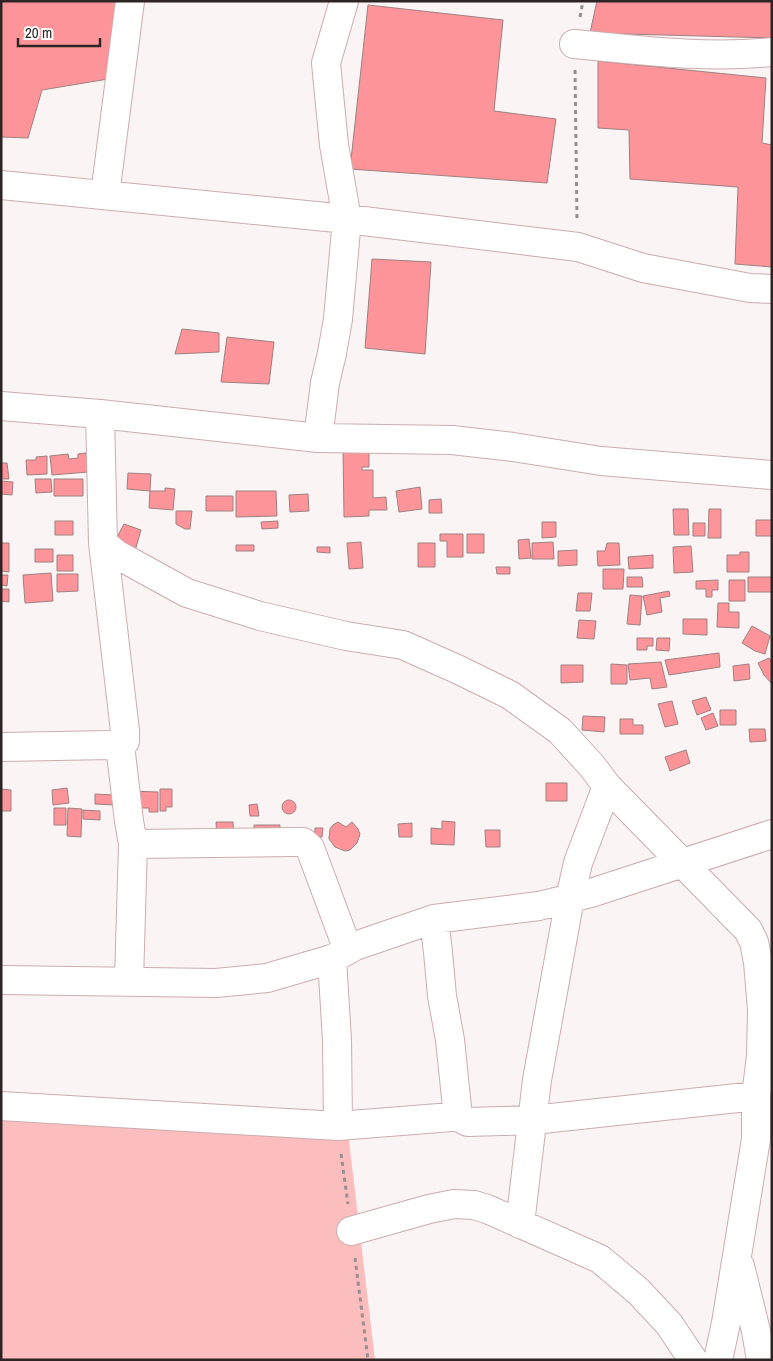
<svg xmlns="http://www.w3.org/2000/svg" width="773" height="1361" font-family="'Archivo Narrow',sans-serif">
	<rect width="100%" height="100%" fill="#fbf4f4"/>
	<path fill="#fbbdbe" d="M 1,1111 L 348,1132 L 375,1360 L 1,1360 Z"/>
	<path fill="#fd9499" stroke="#9e8081" d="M 1,1 L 118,1 L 108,79 L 42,90 L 28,138 L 1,137 Z
		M 597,1 L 772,1 L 772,38 L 590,33 Z
		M 368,5 L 503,20 L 494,111 L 556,119 L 547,183 L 350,169 Z
		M 598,61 L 766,78 L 762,143 L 772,145 L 772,267 L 735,264 L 738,187 L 630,179 L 629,130 L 598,128 Z
		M 372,259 L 431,262 L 425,354 L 365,348 Z
		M 182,329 L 219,333 L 219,352 L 175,354 Z
		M 227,337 L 274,342 L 269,384 L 221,382 Z
		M 369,450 L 369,467 L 362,467 L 362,470 L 373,470 L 373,498 L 386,497 L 387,510 L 369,510 L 369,516 L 344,517 L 343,451 Z
		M 86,453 L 88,472 L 52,475 L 50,456 L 68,454 L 69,459 L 78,458 L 78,454 Z
		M 47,456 L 47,474 L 27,475 L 26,460 L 36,460 L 36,457 Z
		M 1,463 L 7,463 L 9,479 L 1,479 Z
		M 128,473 L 151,474 L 150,491 L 127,489 Z
		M 35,479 L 51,479 L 52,492 L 36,493 Z
		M 54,479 L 83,479 L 83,496 L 54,496 Z
		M 1,481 L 13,482 L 12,495 L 1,494 Z
		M 420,487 L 422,509 L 399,512 L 396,491 Z
		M 165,488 L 175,489 L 173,510 L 149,508 L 150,491 L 165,491 Z
		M 236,491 L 276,491 L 277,516 L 236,517 Z
		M 308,494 L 309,511 L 290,512 L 289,495 Z
		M 206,496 L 233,496 L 233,511 L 206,511 Z
		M 441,499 L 442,513 L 429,513 L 429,500 Z
		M 673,509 L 688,509 L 689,535 L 674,535 Z
		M 709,509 L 721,509 L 721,538 L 708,538 Z
		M 176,511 L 192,511 L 190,529 L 185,529 L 176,524 Z
		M 756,520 L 772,520 L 772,536 L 756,536 Z
		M 55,521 L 73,521 L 73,535 L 55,535 Z
		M 278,521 L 278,528 L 262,529 L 261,522 Z
		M 542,522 L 556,522 L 556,537 L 542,538 Z
		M 693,523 L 705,523 L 705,536 L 693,536 Z
		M 124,524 L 141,530 L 135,551 L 114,543 Z
		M 440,534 L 463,534 L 463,557 L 447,557 L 447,541 L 440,541 Z
		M 467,534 L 484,534 L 484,553 L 467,553 Z
		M 529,539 L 531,558 L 519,559 L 518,540 Z
		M 361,542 L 363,568 L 349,569 L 347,543 Z
		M 553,542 L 554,559 L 532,559 L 532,543 Z
		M 1,543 L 9,543 L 9,572 L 1,571 Z
		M 418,543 L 435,543 L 435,567 L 418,567 Z
		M 607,543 L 619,543 L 620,565 L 598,566 L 597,551 L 605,551 Z
		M 236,545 L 254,545 L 254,551 L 236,551 Z
		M 691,546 L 693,572 L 674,573 L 673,547 Z
		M 317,547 L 330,547 L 330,553 L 317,552 Z
		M 35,549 L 53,549 L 53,562 L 35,562 Z
		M 577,550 L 577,565 L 558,566 L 558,551 Z
		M 740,552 L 749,552 L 749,572 L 727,572 L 727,555 L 740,555 Z
		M 57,555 L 73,555 L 73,571 L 57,571 Z
		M 653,555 L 653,568 L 629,569 L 628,557 Z
		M 496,567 L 510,567 L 510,574 L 497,574 Z
		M 603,569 L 624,569 L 623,589 L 603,589 Z
		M 51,573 L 53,601 L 25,603 L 23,575 Z
		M 57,574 L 78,574 L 78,591 L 57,592 Z
		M 1,575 L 8,575 L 7,586 L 1,585 Z
		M 627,577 L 642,577 L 643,587 L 627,587 Z
		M 748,577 L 772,577 L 772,592 L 748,592 Z
		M 718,580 L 718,590 L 712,590 L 712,597 L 706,597 L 706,589 L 696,589 L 696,581 Z
		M 729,580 L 745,580 L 745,601 L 729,601 Z
		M 1,589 L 9,589 L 9,602 L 1,601 Z
		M 669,591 L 670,596 L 660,598 L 662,612 L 647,615 L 643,596 Z
		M 578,593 L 592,593 L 590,611 L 576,611 Z
		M 630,595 L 642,596 L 640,625 L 627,624 Z
		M 718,603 L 729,603 L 729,612 L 739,612 L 739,628 L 717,627 Z
		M 683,619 L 707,619 L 707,635 L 683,634 Z
		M 579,620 L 596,621 L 594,639 L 577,638 Z
		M 752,626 L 770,636 L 765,654 L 755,651 L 742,643 Z
		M 637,638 L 653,638 L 653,646 L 647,646 L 647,650 L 637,650 Z
		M 657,638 L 670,638 L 669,651 L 656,650 Z
		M 719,653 L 720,667 L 669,675 L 665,660 Z
		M 769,658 L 772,663 L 772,684 L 764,675 L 758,663 Z
		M 661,662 L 667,687 L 652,689 L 650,678 L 630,680 L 628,664 Z
		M 611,664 L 627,665 L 627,684 L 611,684 Z
		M 749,664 L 750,679 L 734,681 L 733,666 Z
		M 561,665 L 583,665 L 583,682 L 561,683 Z
		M 706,697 L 711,710 L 697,715 L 692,701 Z
		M 672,701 L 678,724 L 665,727 L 658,704 Z
		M 720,710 L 736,710 L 736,725 L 720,725 Z
		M 713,713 L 718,726 L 706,730 L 701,718 Z
		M 583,716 L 605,717 L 604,732 L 582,730 Z
		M 620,719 L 633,719 L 633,725 L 643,725 L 643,734 L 620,734 Z
		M 749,729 L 765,729 L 766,741 L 750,742 Z
		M 686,750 L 690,763 L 670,771 L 665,757 Z
		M 546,783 L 567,783 L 567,801 L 546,801 Z
		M 67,788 L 69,803 L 53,805 L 52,790 Z
		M 1,789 L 11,790 L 11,811 L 1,811 Z
		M 160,789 L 172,789 L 172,807 L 166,807 L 166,811 L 160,811 Z
		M 129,791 L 158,792 L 158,812 L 149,812 L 149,808 L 128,808 Z
		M 95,794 L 115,795 L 115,805 L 95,804 Z
		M282 807a7 7 0 1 1 14 0a7 7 0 1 1-14 0Z
		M 257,804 L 259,816 L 250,816 L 249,805 Z
		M 54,808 L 66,808 L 66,825 L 54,825 Z
		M 68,808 L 82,809 L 81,837 L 67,836 Z
		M 83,810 L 100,811 L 100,820 L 83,819 Z
		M 442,821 L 455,822 L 454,845 L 431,844 L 431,828 L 442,829 Z
		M 216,822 L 233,822 L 234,840 L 217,841 Z
		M 338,822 L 346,827 L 352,822 L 358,829 L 360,834 L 357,843 L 350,850 L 345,851 L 335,847 L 329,839 L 330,829 L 333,825 Z
		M 412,823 L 412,837 L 399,837 L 398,824 Z
		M 254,825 L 280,825 L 280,840 L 254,840 Z
		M 315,828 L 323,828 L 322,837 L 319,837 L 318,845 L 314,844 Z
		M 485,830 L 500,830 L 500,847 L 486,847 Z"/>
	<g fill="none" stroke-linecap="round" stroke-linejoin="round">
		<defs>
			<path id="minor" d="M 574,44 C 640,50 706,59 772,52
				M 1,185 L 347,219 L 578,247 L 643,268 L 750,288 L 772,289
				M 105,195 L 130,1
				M 1,406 L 100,414 L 318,438 L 452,440 L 513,447 L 601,461 L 772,475
				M 100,414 L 103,543 L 116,554 L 187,593 L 260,616 L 346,636 L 403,645 L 459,670 L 510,695 L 560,731 L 592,766 L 607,786 L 748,930 L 754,942 L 758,962 L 762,1010 L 761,1056 L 756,1096 L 756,1139 L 726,1323 L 718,1360
				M 318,438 L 325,383 L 332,353 L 338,319 L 347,219 L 334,145 L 326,63 L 344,1
				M 120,745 L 129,821 L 133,844 L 129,981
				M 1,747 L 111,745 L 120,745 L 125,741 L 125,731 L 103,543
				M 133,844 L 294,842 L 303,842 L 310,848 L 348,950
				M 434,919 L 438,952 L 442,996 L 450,1040 L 458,1117
				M 332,959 L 337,1040 L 338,1126
				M 1,980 L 216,983 L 267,978 L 332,959 L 355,946 L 434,919 L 539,906 L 591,893 L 772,834
				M 1,1106 L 338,1126 L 452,1117 L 458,1117 L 468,1122 L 533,1120 L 756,1096
				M 520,1224 L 537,1080 L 570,898 L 578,863 L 607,786
				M 351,1231 L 429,1209 L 454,1204 L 474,1205 L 487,1209 L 600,1259 L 638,1291 L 669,1324 L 693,1360
				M 740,1266 L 756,1331 L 761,1360"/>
		</defs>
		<use href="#minor" stroke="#ccadae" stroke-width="30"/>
		<path stroke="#978e8e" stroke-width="3" stroke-dasharray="4 4" stroke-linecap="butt" d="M 580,17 L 583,1
			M 575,70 L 577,219
			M 341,1154 L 348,1204
			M 355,1258 L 368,1360"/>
		<use href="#minor" stroke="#fff" stroke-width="28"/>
	</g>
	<rect width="773" height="1361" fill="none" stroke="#2f2424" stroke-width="5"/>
	<path d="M18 38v8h82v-8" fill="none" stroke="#2f2424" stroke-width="2.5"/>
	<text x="25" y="38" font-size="15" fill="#2f2424" stroke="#ffffff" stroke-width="4" paint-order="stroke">20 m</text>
</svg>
